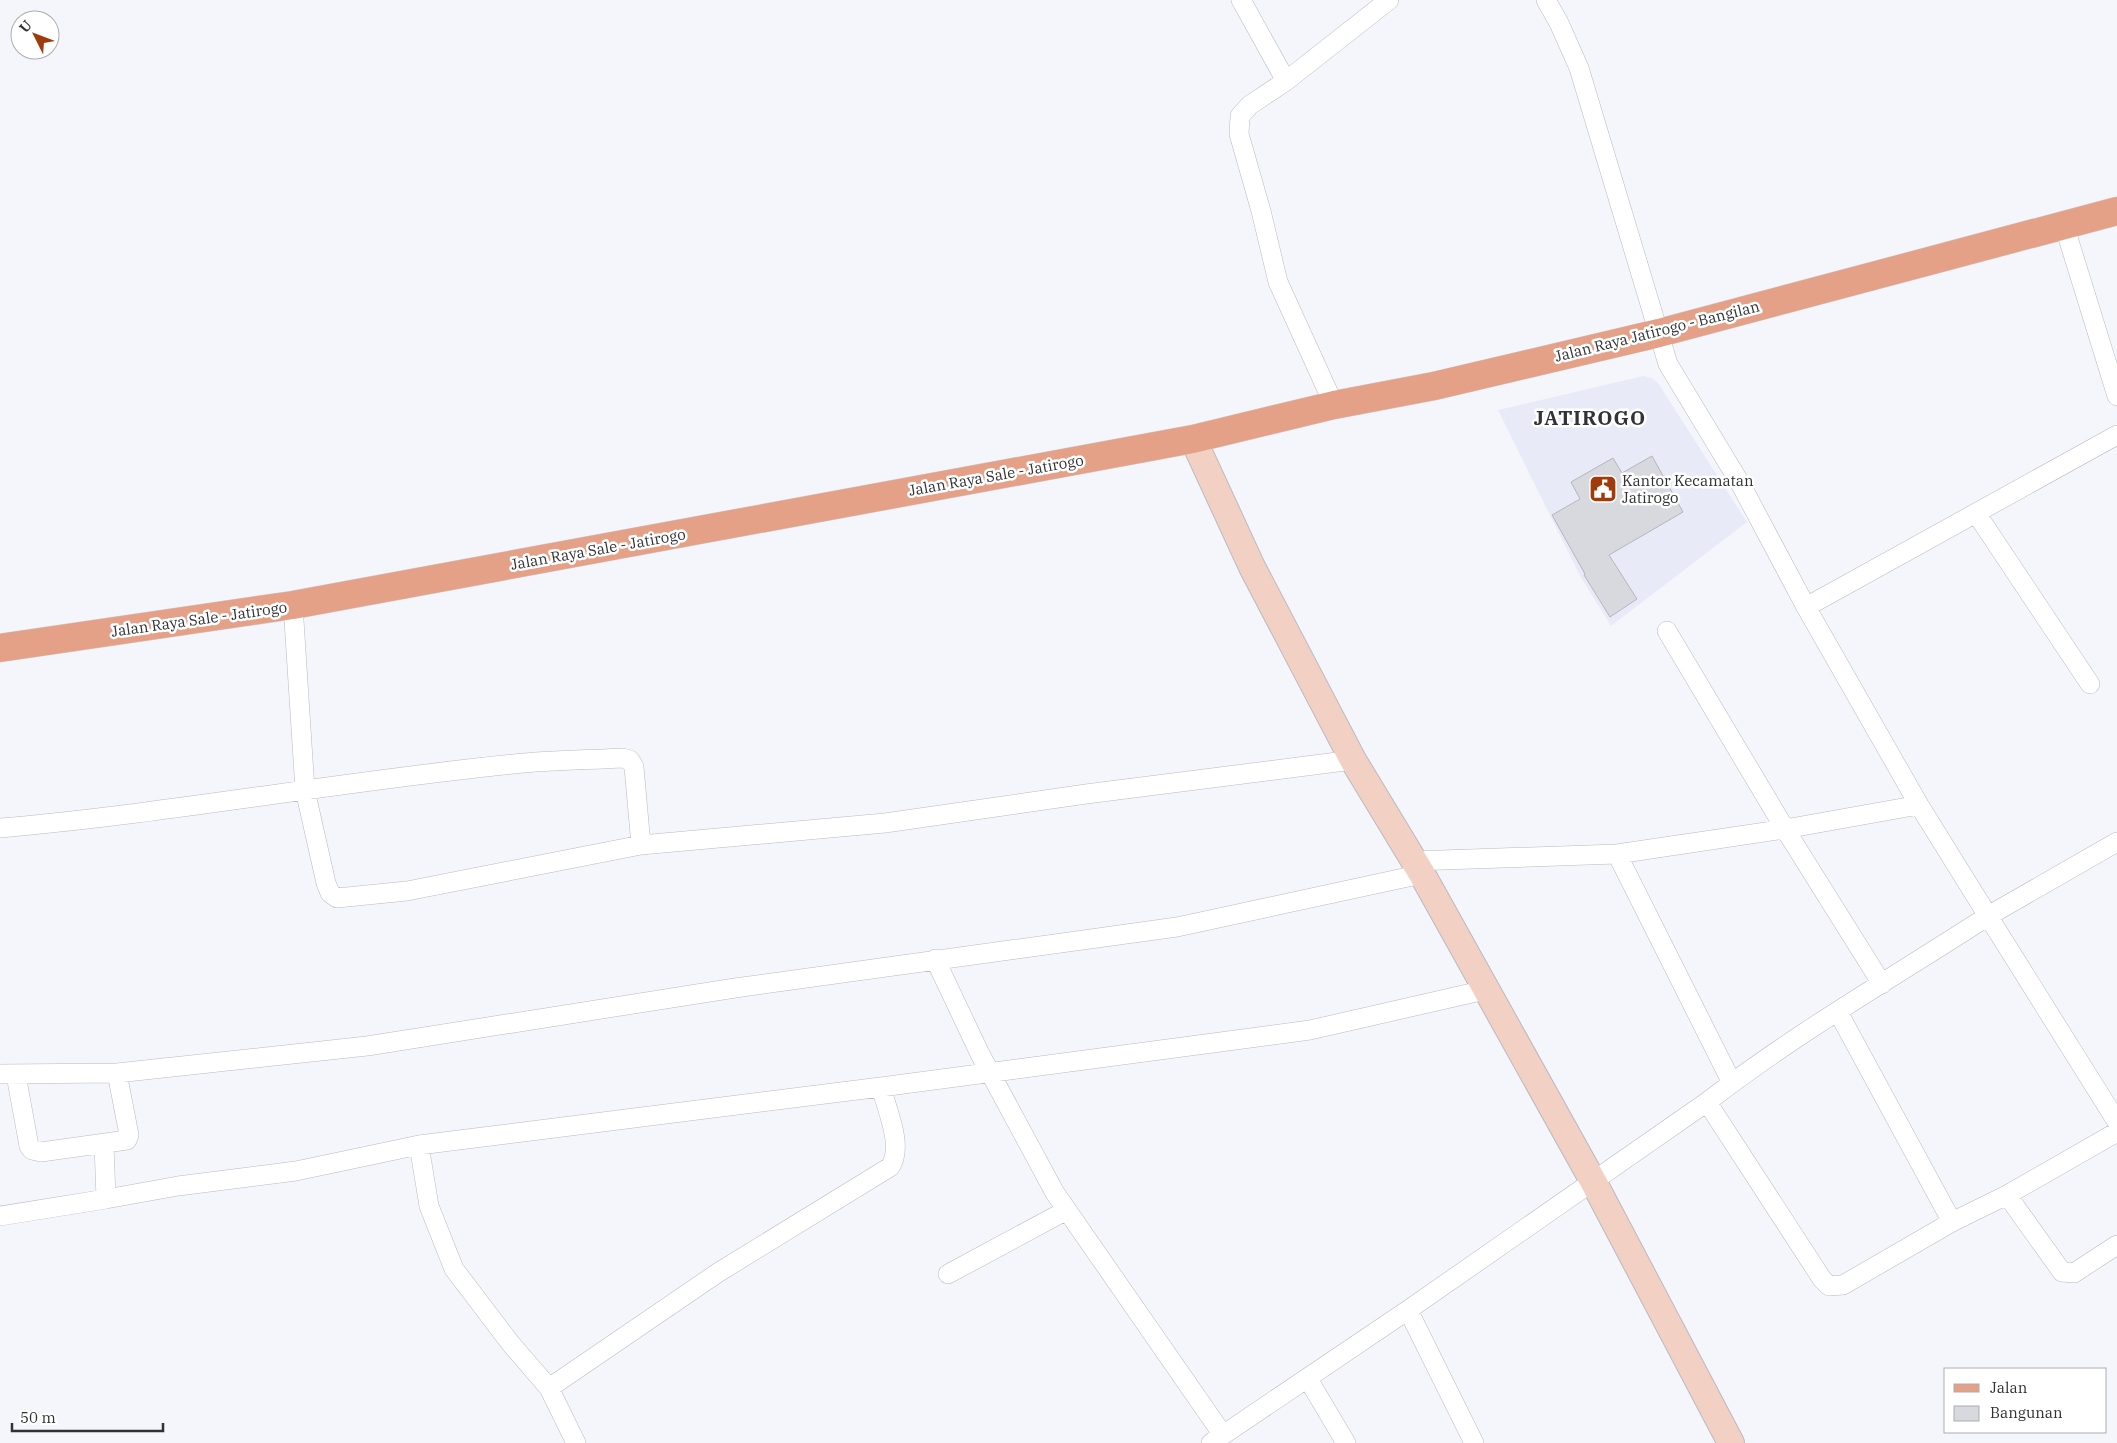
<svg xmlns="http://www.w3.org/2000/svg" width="2117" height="1443" font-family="'IBM Plex Serif',serif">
	<rect width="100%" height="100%" fill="#f5f6fc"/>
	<path fill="#e8eaf8" d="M 1643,376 L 1652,378 L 1658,383 L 1747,522 L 1611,626 L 1580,576 L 1498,410 Z"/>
	<path fill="#d7d9df" stroke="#b5b6bc" d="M 1652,456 L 1683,512 L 1609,555 L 1637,599 L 1610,617 L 1584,575 L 1585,574 L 1552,515 L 1580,499 L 1571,482 L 1613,458 L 1622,473 Z"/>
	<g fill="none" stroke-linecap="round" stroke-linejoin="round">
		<defs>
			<path id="street" d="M 1241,0 L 1286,81
				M 2064,225 L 2117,396
				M 1334,405 L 1278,282 L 1261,211 L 1239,134 L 1240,116 L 1250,105 L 1286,81 L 1389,0
				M 1976,513 L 2090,684
				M 293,605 L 305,790 L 326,883 L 330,893 L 337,898 L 407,891 L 641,845 L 885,823 L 1086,794 L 1353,760
				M 1806,607 L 2117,435
				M 1667,631 L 1785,829 L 1882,984
				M 0,828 C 172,813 342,781 514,764 C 550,760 587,760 623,758 L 630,760 L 634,767 L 641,845
				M 2117,842 L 1988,916 L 2117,1122
				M 1617,854 L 1732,1083
				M 1413,861 L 1617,854 L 1785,829 L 1919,805
				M 935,959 L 980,1054 L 1055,1193 L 1223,1435
				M 1838,1012 L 1952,1222
				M 0,1074 L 117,1073 L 367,1046 L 735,988 L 1177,927 L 1422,874
				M 16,1075 L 29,1146 L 32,1150 L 41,1152 L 127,1140 L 129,1135 L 117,1073
				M 1707,1102 L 1822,1279 L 1829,1286 L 1843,1285 L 1952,1222 L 2007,1195 L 2117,1132
				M 104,1144 L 106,1199 L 178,1186 L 296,1171 L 419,1145 L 881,1087 L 1310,1030 L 1485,990
				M 419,1145 L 429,1206 L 454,1269 L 511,1344 L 549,1388 L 576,1443
				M 2007,1195 L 2062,1272 L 2074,1273 L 2117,1245
				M 0,1216 L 106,1199
				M 948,1274 L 1067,1210
				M 1408,1310 L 1474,1443
				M 1308,1379 L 1346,1443
				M 549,1388 L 719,1272 L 890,1167 C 904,1147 887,1110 881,1087
				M 1211,1443 L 1408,1310 L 1707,1102 C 1796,1033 1894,977 1988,916 L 1919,805 L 1806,607 L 1740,483 L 1668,364 L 1579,68 L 1559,23 L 1546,0"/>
			<path id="secondary" d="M 1193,439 L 1252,567 L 1353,760 L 1422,874 L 1593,1181 L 1731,1443"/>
			<path id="primary" d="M 0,648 L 293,605 L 1193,439 L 1334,405 L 1434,386 L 1659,333 L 2117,211"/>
		</defs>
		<use href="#street" stroke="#b9bac0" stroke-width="20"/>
		<use href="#secondary" stroke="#b9bac0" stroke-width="28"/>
		<use href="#primary" stroke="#d1d2d2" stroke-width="29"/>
		<use href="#street" stroke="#fff" stroke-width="19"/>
		<use href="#secondary" stroke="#f2d0c3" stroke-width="26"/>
		<use href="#primary" stroke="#e5a187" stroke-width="28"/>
	</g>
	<defs>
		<symbol id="civic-square" viewBox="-11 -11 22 22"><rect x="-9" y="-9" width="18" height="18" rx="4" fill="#a03b0c" stroke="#fff"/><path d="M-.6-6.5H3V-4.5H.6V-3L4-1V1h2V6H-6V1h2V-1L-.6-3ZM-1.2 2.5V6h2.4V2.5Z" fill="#fff"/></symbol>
	</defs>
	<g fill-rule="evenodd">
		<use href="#civic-square" x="1587" y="473" width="32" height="32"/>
	</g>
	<g text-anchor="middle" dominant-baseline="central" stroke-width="5" stroke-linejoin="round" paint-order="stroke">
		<g font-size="15" fill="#303133" stroke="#fff">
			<text transform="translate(1657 331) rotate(-14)">Jalan Raya Jatirogo - Bangilan</text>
			<text transform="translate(996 475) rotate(-10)">Jalan Raya Sale - Jatirogo</text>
			<text transform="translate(598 549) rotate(-10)">Jalan Raya Sale - Jatirogo</text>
			<text transform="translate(199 619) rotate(-8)">Jalan Raya Sale - Jatirogo</text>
		</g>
		<g font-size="15" fill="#303133" stroke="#fff" text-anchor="start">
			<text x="1622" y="480">Kantor Kecamatan<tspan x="1622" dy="17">Jatirogo</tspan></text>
		</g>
		<g font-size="20" font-weight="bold" letter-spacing="1" fill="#323338" stroke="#fff">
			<text x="1590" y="417">JATIROGO</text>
		</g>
	</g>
	<rect x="1944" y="1368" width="162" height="65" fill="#ffffff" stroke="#acadad"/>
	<rect x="1954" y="1384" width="25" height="8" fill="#e5a187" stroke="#acadad"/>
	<text x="1990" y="1393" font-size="15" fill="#303133">Jalan</text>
	<rect x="1954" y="1406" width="25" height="15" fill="#d7d9df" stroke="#acadad"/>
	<text x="1990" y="1418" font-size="15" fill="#303133">Bangunan</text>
	<g transform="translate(35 35) rotate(312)"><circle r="24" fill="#ffffff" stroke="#acadad"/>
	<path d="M0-4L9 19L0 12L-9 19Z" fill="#a03b0c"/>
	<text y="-8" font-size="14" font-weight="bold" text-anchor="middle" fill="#303133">U</text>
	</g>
	<path d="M12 1423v8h151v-8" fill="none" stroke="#303133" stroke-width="2.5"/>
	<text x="20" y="1423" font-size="15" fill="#303133" stroke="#ffffff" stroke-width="4" paint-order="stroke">50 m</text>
</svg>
